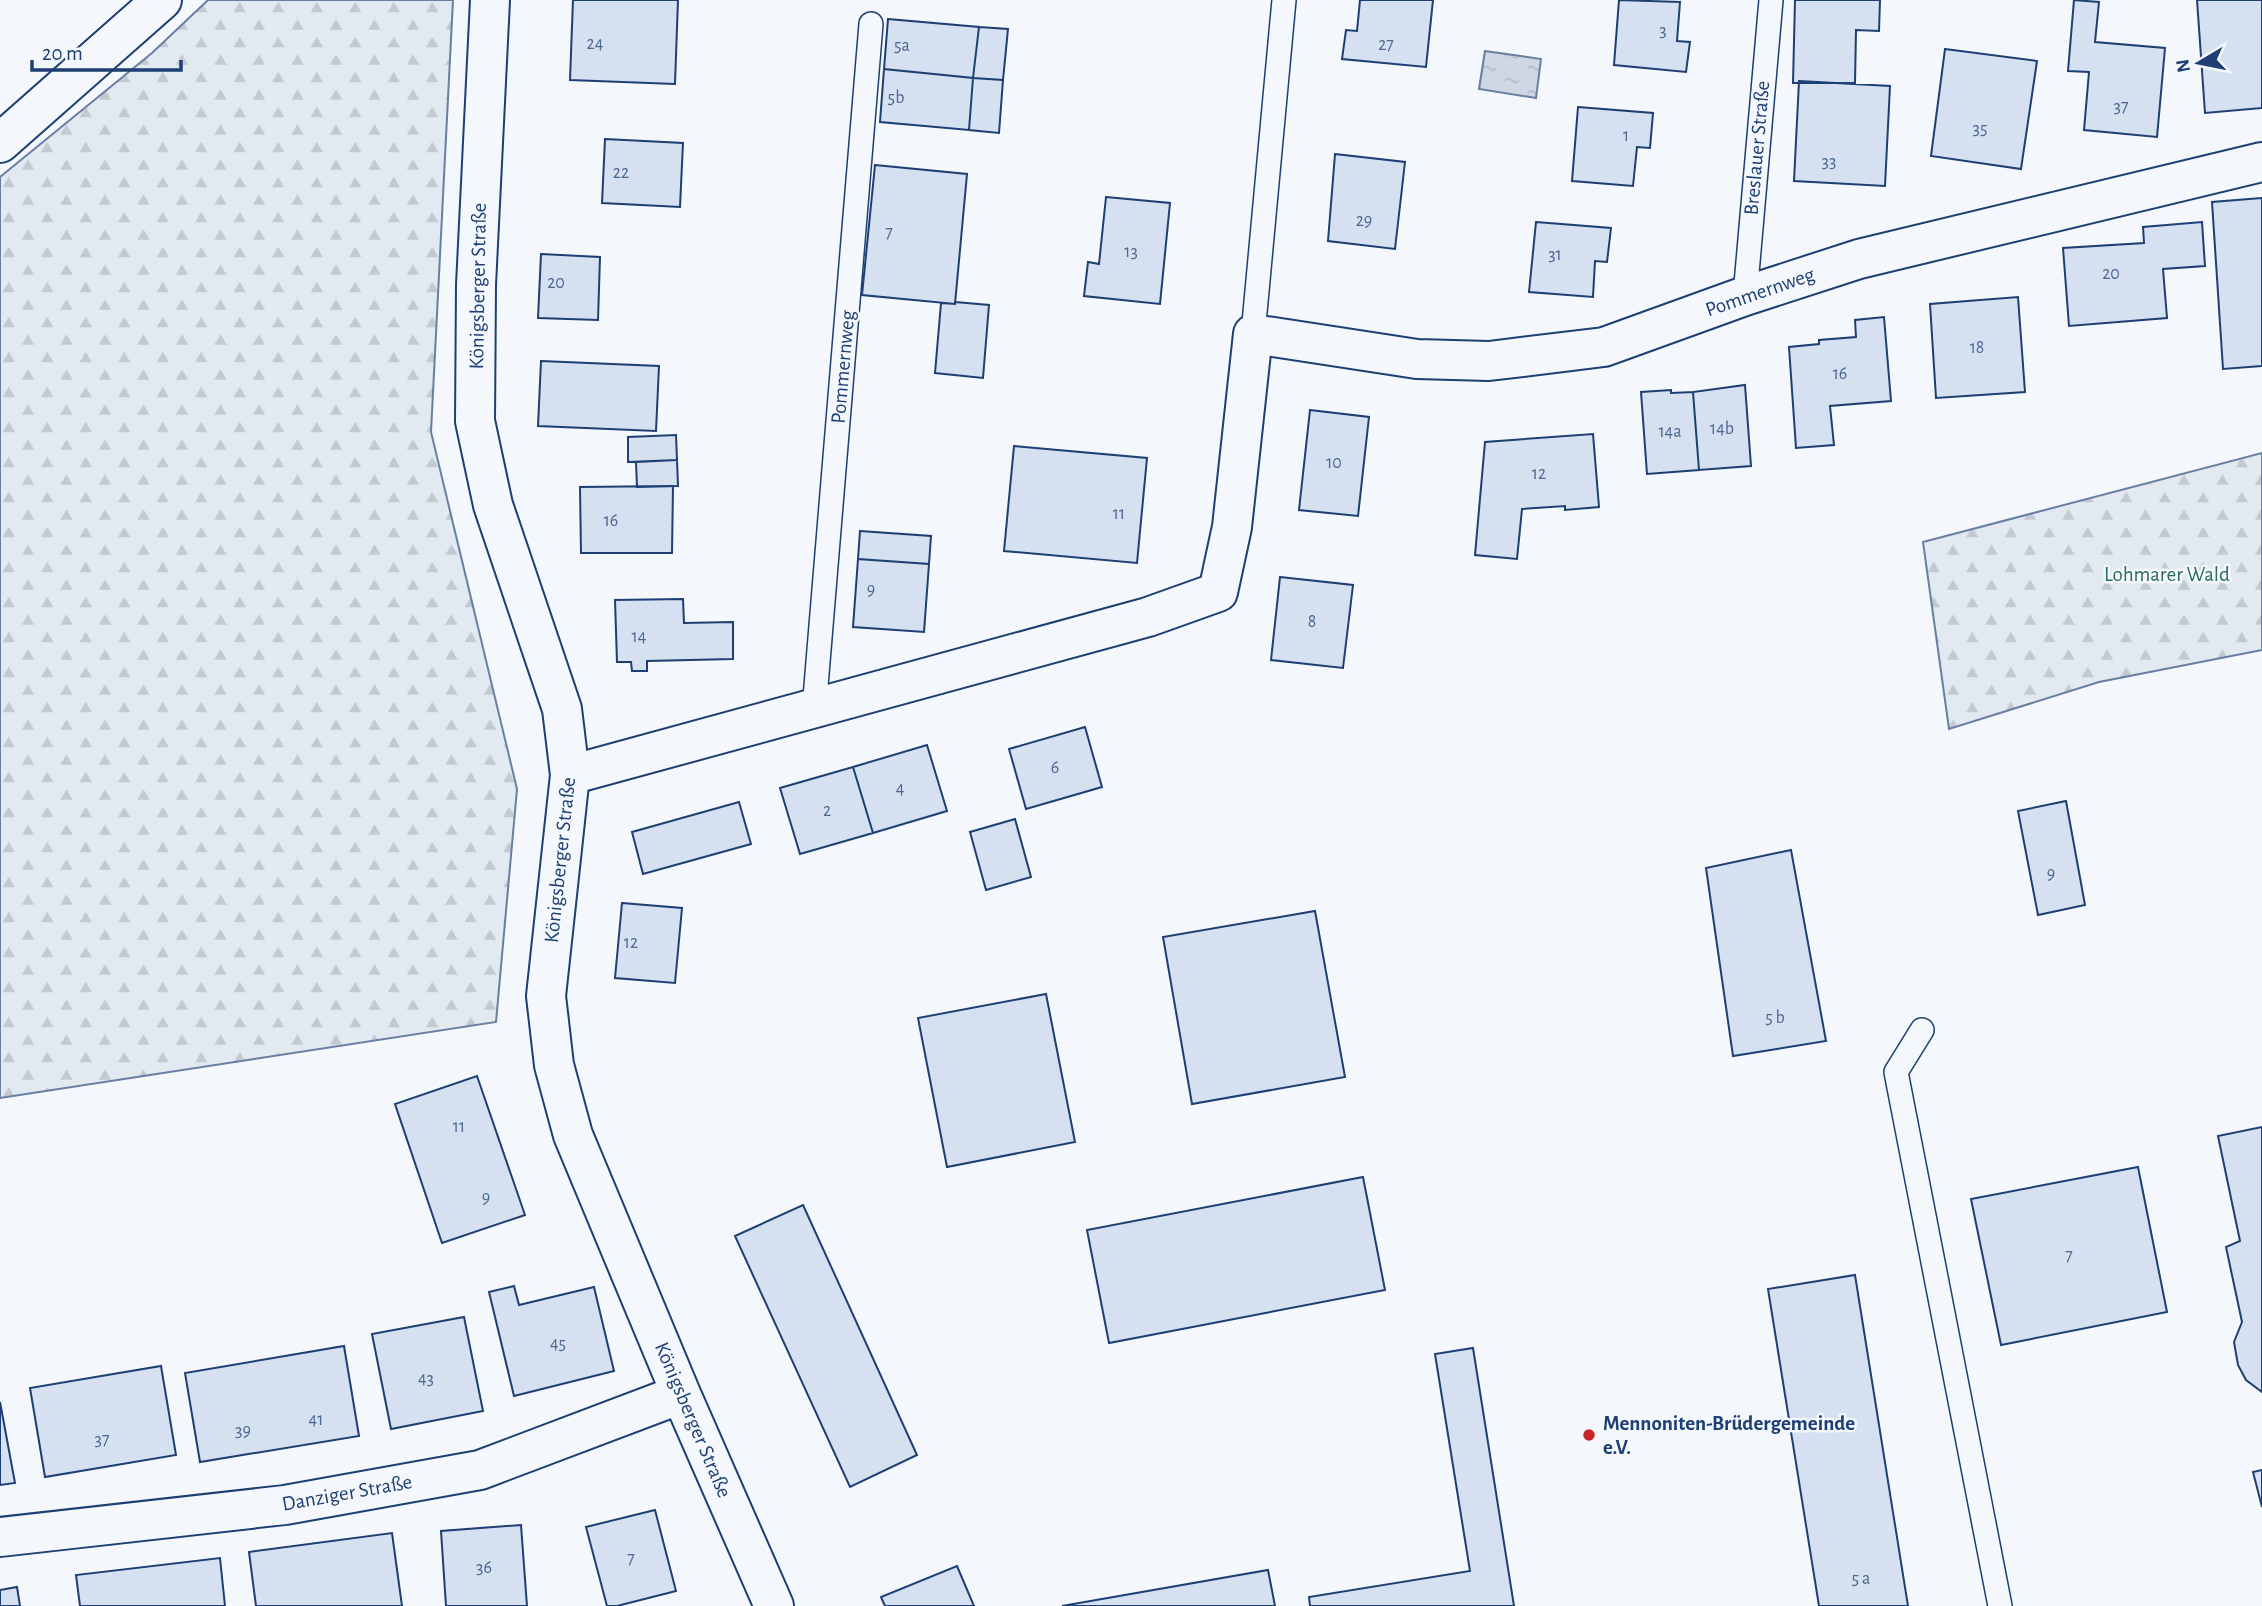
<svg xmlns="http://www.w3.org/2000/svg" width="2262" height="1606" font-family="'Alegreya Sans',sans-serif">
	<defs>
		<pattern id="forest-firs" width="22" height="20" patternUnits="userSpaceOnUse" patternTransform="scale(1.75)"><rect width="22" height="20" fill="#e3e9f0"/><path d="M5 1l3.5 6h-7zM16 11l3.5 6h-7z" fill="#c2c9d1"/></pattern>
		<pattern id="water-ripples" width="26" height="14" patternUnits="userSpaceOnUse" patternTransform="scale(1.75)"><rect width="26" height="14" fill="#cfd7e4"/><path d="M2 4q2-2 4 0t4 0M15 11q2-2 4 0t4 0" fill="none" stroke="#b1bac7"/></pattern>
	</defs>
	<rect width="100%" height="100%" fill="#f4f7fb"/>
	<path fill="url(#forest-firs)" stroke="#687fa3" stroke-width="2" d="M 208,0 L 453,0 L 431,432 L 517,789 L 496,1022 L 0,1098 L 0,177 L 152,53 Z
		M 2262,453 L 2262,650 L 2099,682 L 1949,729 L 1923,542 Z"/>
	<path fill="url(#water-ripples)" stroke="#687fa3" stroke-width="2" d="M 1485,51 L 1541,59 L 1536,98 L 1479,89 Z"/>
	<path fill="#d5e0f0" stroke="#1d3f73" stroke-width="2" d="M 573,0 L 678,0 L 675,84 L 570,80 Z
		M 1360,0 L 1433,0 L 1426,67 L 1342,59 L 1346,30 L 1357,31 Z
		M 1619,0 L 1680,2 L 1677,41 L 1690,42 L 1686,72 L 1614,65 Z
		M 1795,0 L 1880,0 L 1879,31 L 1856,30 L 1855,83 L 1793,83 Z
		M 2074,0 L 2099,2 L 2095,42 L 2165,48 L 2157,137 L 2084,130 L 2089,72 L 2068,71 Z
		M 2197,0 L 2262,0 L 2262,108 L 2205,113 Z
		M 888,19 L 979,27 L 973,78 L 884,69 Z
		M 979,27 L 1008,29 L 1003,80 L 973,78 Z
		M 1945,49 L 2037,61 L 2021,169 L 1931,156 Z
		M 884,69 L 973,78 L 969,130 L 880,122 Z
		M 973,78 L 1003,80 L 999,133 L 969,130 Z
		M 1799,81 L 1890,86 L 1885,186 L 1794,181 Z
		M 1578,107 L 1653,113 L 1650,148 L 1637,147 L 1633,186 L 1572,181 Z
		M 605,139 L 683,143 L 680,207 L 602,203 Z
		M 1335,154 L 1405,162 L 1395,249 L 1328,241 Z
		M 875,165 L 967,174 L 955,304 L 862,295 Z
		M 1106,197 L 1170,203 L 1160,304 L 1084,296 L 1088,262 L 1099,264 Z
		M 2262,198 L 2262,366 L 2223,369 L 2212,202 Z
		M 1536,222 L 1611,228 L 1607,262 L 1595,261 L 1593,297 L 1529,292 Z
		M 2202,222 L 2205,266 L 2163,269 L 2167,318 L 2069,326 L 2063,248 L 2144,243 L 2143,227 Z
		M 541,254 L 600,257 L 598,320 L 538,318 Z
		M 2018,297 L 2025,392 L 1936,398 L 1930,304 Z
		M 955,302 L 989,305 L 983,378 L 935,373 L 941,303 L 955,304 Z
		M 1884,317 L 1891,401 L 1830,406 L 1834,445 L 1796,448 L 1789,347 L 1819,344 L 1819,340 L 1856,337 L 1855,320 Z
		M 541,361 L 659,366 L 656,431 L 538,426 Z
		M 1745,385 L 1751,466 L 1699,470 L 1693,392 Z
		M 1671,390 L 1671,393 L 1693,392 L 1699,470 L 1647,474 L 1641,392 Z
		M 1310,410 L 1369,417 L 1358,516 L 1299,510 Z
		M 1593,434 L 1599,507 L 1565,510 L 1565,506 L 1522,509 L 1517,559 L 1475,555 L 1485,442 Z
		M 676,435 L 677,460 L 628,462 L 628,437 Z
		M 1014,446 L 1147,458 L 1137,563 L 1004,551 Z
		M 677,460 L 678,486 L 637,487 L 636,462 Z
		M 673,486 L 672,553 L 581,553 L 580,487 Z
		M 860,531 L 931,536 L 929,564 L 858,559 Z
		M 858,559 L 929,564 L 924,632 L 853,627 Z
		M 1280,577 L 1353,585 L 1343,668 L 1271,660 Z
		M 683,599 L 684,623 L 733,622 L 733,659 L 647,661 L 647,671 L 632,671 L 631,662 L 617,662 L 615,600 Z
		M 1085,727 L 1102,787 L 1026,809 L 1009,749 Z
		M 927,745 L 947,811 L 873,833 L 853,767 Z
		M 853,767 L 873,833 L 800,854 L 780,788 Z
		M 2066,801 L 2085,905 L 2038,915 L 2018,811 Z
		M 739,802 L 751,844 L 643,874 L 632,832 Z
		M 1015,819 L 1031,877 L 986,890 L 970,832 Z
		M 1791,850 L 1826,1041 L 1733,1056 L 1706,868 Z
		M 622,903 L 682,908 L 675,983 L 615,978 Z
		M 1315,911 L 1345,1077 L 1192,1104 L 1163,937 Z
		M 1046,994 L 1075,1142 L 947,1167 L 918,1018 Z
		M 477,1076 L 525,1215 L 442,1243 L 395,1104 Z
		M 2262,1127 L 2262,1392 L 2246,1380 L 2238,1365 L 2234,1342 L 2242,1322 L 2226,1247 L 2240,1241 L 2218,1136 Z
		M 2138,1167 L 2167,1312 L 2001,1345 L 1971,1199 Z
		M 1363,1177 L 1385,1290 L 1109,1343 L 1087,1230 Z
		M 803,1205 L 917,1455 L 850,1487 L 735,1236 Z
		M 1855,1275 L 1908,1606 L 1819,1606 L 1768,1289 Z
		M 514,1286 L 519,1305 L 594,1287 L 614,1371 L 514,1396 L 489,1292 Z
		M 464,1317 L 483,1411 L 391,1429 L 372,1334 Z
		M 344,1346 L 359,1436 L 200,1462 L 185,1373 Z
		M 1473,1348 L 1514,1606 L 1310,1606 L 1309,1597 L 1470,1571 L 1435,1354 Z
		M 161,1366 L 176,1455 L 45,1477 L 30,1388 Z
		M 0,1402 L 15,1483 L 0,1485 Z
		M 2262,1470 L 2262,1507 L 2253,1472 Z
		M 655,1510 L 676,1591 L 617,1606 L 607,1606 L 586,1527 Z
		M 521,1525 L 527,1606 L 446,1606 L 441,1531 Z
		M 392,1533 L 402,1606 L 256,1606 L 249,1552 Z
		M 220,1558 L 225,1606 L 80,1606 L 76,1575 Z
		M 957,1566 L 974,1606 L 885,1606 L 881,1597 Z
		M 1268,1570 L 1275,1606 L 1062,1606 Z
		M 17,1587 L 20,1606 L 0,1606 L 0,1590 Z"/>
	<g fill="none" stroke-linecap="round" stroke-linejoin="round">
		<defs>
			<path id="service" d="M 1745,296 L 1771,0
				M 1253,334 L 1284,0
				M 814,710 L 871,24
				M 1922,1030 L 1896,1072 L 2000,1606"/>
			<path id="minor" d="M 490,0 L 476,285 L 475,421 L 493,505 L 562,709 L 570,775 L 546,996 L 554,1065 L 573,1135 L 681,1394 L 774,1606
				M 0,143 L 162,0
				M 570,775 L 1148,617 L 1218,592 L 1232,527 L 1253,334 L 1417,359 L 1489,361 L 1604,347 L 1745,296 L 1859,259 L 2262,162
				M 0,1537 L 285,1505 L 480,1470 L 681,1394"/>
		</defs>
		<use href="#service" stroke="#1d3f73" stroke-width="26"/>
		<use href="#minor" stroke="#1d3f73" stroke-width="42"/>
		<use href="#service" stroke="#f4f7fb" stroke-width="23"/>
		<use href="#minor" stroke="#f4f7fb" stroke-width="38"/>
	</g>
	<circle fill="#c62828" stroke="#f4f7fb" stroke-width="2.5" cx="1589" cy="1435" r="7"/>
	<g text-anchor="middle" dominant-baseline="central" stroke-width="5" stroke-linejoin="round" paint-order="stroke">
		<g font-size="18" fill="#4b6792">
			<text x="1663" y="31">3</text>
			<text x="595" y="44">24</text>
			<text x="1386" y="45">27</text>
			<text x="902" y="46">5a</text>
			<text x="896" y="98">5b</text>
			<text x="2121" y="107">37</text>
			<text x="1980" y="129">35</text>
			<text x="1626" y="136">1</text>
			<text x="1829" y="162">33</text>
			<text x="621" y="173">22</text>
			<text x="1364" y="221">29</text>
			<text x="889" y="233">7</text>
			<text x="1131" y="252">13</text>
			<text x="1555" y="255">31</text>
			<text x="2111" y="274">20</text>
			<text x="556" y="283">20</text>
			<text x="1977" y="348">18</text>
			<text x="1840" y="374">16</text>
			<text x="1722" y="429">14b</text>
			<text x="1670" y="432">14a</text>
			<text x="1334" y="463">10</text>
			<text x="1539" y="474">12</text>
			<text x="1119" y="514">11</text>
			<text x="611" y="521">16</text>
			<text x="871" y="590">9</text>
			<text x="1312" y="622">8</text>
			<text x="639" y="637">14</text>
			<text x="1055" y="768">6</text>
			<text x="900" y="789">4</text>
			<text x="827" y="811">2</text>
			<text x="2051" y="874">9</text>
			<text x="631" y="943">12</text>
			<text x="1775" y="1018">5 b</text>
			<text x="459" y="1127">11</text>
			<text x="486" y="1198">9</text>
			<text x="2069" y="1256">7</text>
			<text x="558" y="1344">45</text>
			<text x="426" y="1379">43</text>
			<text x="316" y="1420">41</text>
			<text x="243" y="1431">39</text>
			<text x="102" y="1440">37</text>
			<text x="631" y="1559">7</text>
			<text x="484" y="1568">36</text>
			<text x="1861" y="1579">5 a</text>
		</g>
		<g font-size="21" fill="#1d3f73" stroke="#f4f7fb">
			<text transform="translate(1757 148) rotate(-85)">Breslauer Straße</text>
			<text transform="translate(478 286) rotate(-89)">Königsberger Straße</text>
			<text transform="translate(1760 292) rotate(-19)">Pommernweg</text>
			<text transform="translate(843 367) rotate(-85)">Pommernweg</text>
			<text transform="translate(560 860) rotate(-84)">Königsberger Straße</text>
			<text transform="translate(693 1420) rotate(67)">Königsberger Straße</text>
			<text transform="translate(347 1493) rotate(-10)">Danziger Straße</text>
		</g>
		<g font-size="21" fill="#2c6c60" stroke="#f4f7fb">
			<text x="2167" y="574">Lohmarer Wald</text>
		</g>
		<g font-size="21" font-weight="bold" fill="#1d3f73" stroke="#f4f7fb" text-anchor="start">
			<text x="1603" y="1423">Mennoniten-Brüdergemeinde<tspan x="1603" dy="24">e.V.</tspan></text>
		</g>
	</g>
	<g transform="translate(2199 63) rotate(260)" stroke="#f4f7fb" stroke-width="5" paint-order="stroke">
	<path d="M0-5L12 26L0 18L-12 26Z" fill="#1d3f73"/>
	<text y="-10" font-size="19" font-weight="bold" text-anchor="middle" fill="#1d3f73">N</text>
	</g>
	<path d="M32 60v10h149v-10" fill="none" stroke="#1d3f73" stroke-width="3.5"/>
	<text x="42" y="60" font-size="21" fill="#1d3f73" stroke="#f4f7fb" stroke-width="5" paint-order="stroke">20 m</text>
</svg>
